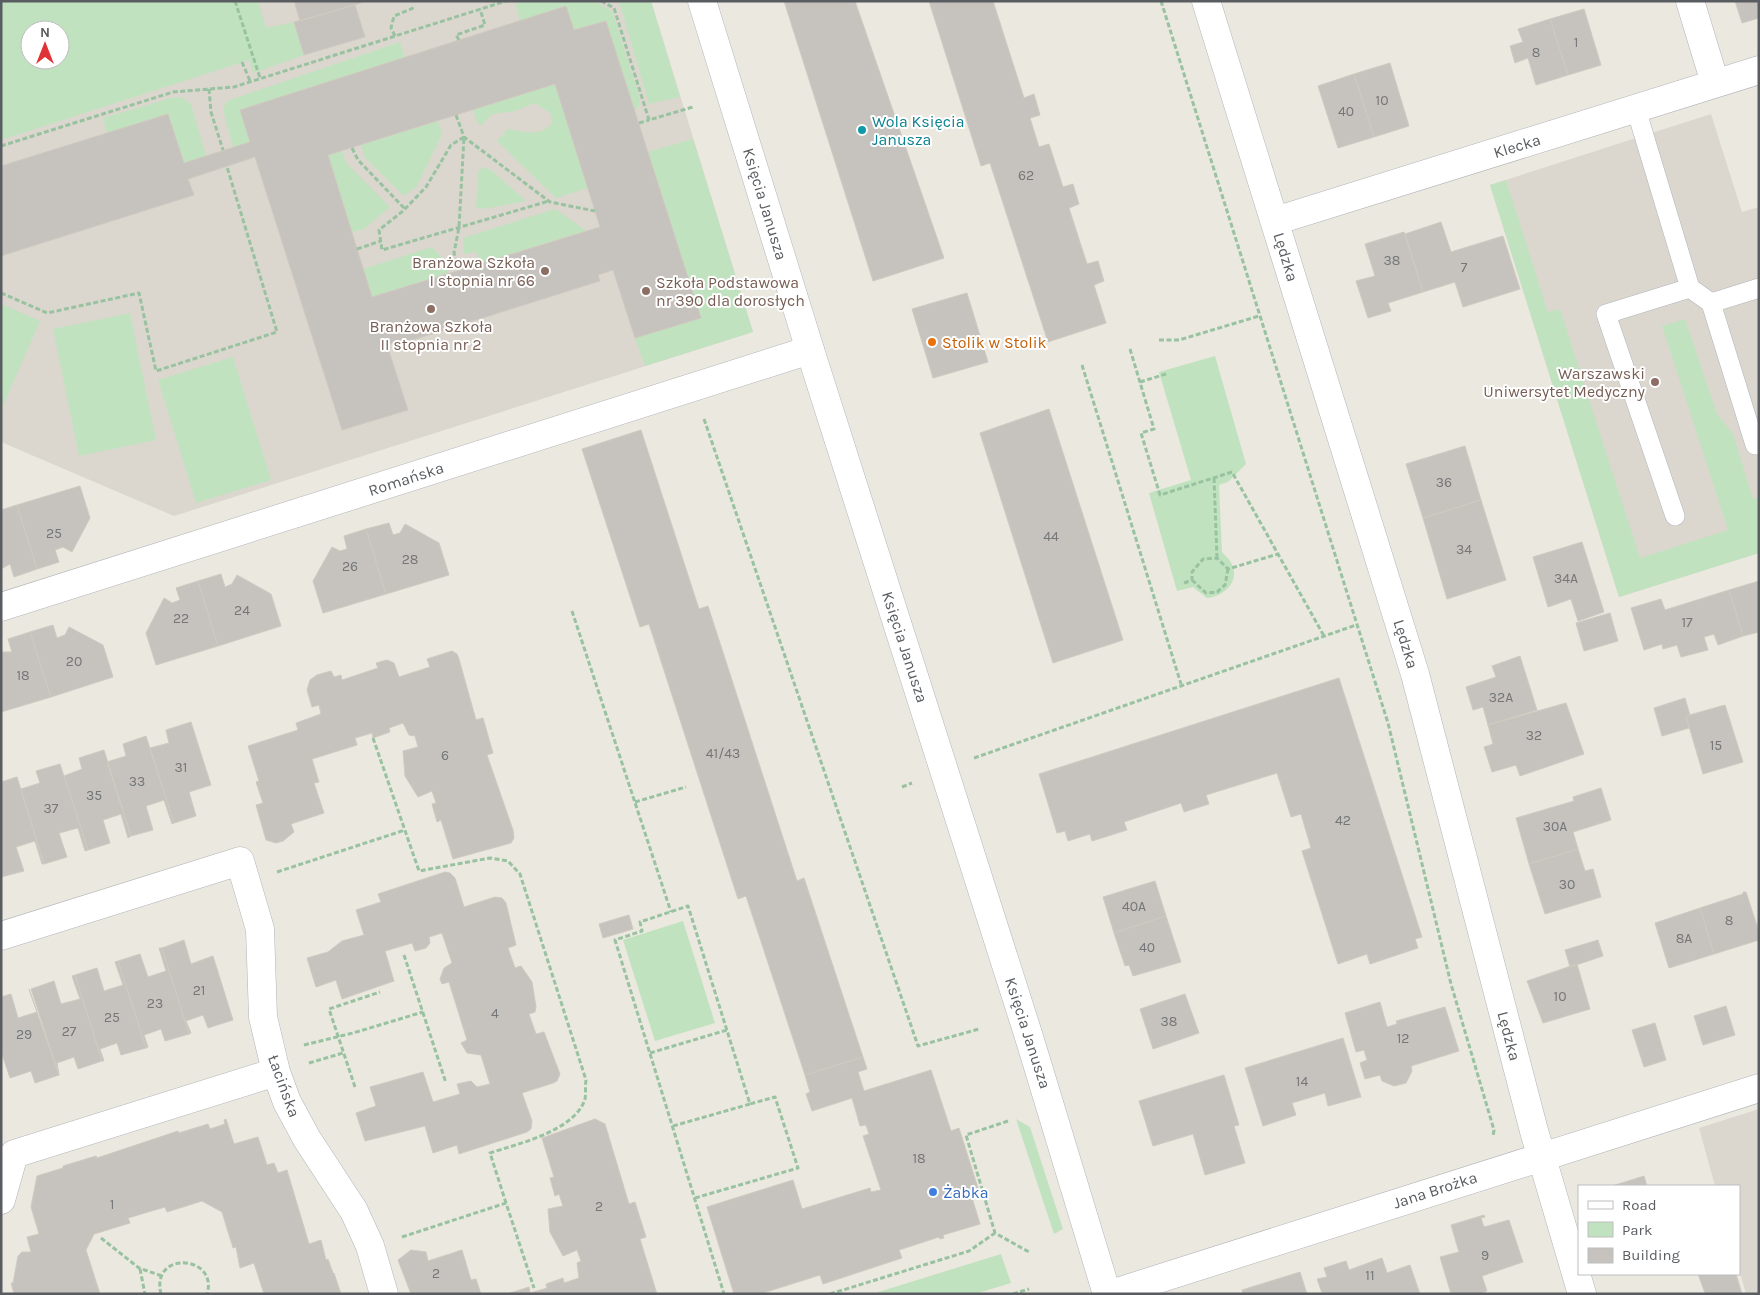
<svg xmlns="http://www.w3.org/2000/svg" width="1760" height="1295" font-family="Karla,sans-serif">
	<rect width="100%" height="100%" fill="#ebe8e0"/>
	<path fill="#dbd7cf" fill-rule="evenodd" d="M 1,1 L 651,1 L 753,332 L 174,516 L 1,442 ZM 30,30 L 60,30 L 60,60 L 30,60 Z
		M 1711,114 L 1742,212 L 1759,207 L 1759,553 L 1619,597 L 1490,185 Z
		M 1759,1109 L 1759,1294 L 1746,1294 L 1739,1269 L 1739,1186 L 1715,1186 L 1699,1128 Z"/>
	<path fill="#c1e2be" fill-rule="evenodd" d="M 1,1 L 258,1 L 266,28 L 294,22 L 304,55 L 253,73 L 249,60 L 1,140 ZM 30,30 L 60,30 L 60,60 L 30,60 Z
		M 525,1 L 594,1 L 612,11 L 640,99 L 639,106 L 635,110 L 606,21 L 574,30 L 520,21 L 515,4 Z
		M 619,1 L 651,1 L 680,97 L 649,104 Z
		M 400,42 L 405,58 L 250,142 L 233,147 L 223,110 L 227,101 Z
		M 555,84 L 588,188 L 556,198 L 497,141 L 508,129 C 524,132 541,137 552,123 L 551,114 L 535,103 L 515,111 L 492,114 L 481,126 L 477,122 L 473,109 Z
		M 181,97 L 191,104 L 206,156 L 184,163 L 168,114 L 107,133 L 103,118 L 171,98 Z
		M 438,121 L 442,134 L 417,186 L 404,196 L 365,158 L 361,145 Z
		M 693,139 L 753,332 L 645,366 L 635,338 L 700,317 L 648,152 Z
		M 342,151 L 346,163 L 390,207 L 364,229 L 352,232 L 328,155 Z
		M 482,167 L 491,170 L 526,201 L 484,209 L 476,207 L 478,172 Z
		M 1506,180 L 1548,312 L 1560,309 L 1640,558 L 1728,530 L 1662,326 L 1685,319 L 1717,414 L 1733,434 L 1753,499 L 1759,497 L 1759,553 L 1619,597 L 1490,185 Z
		M 555,209 L 588,232 L 585,231 L 481,263 L 476,252 L 464,254 L 463,238 Z
		M 432,247 L 444,260 L 448,273 L 372,297 L 363,269 Z
		M 1,304 L 40,321 L 1,410 Z
		M 130,313 L 156,440 L 79,456 L 53,329 Z
		M 1215,356 L 1246,464 L 1228,482 L 1219,485 L 1222,552 C 1224,555 1229,558 1230,561 C 1242,580 1225,596 1207,598 L 1193,587 L 1177,591 L 1149,493 L 1191,480 L 1159,372 Z
		M 233,357 L 271,480 L 196,503 L 158,380 Z
		M 683,921 L 715,1023 L 655,1041 L 623,940 Z
		M 1016,1119 L 1030,1127 L 1063,1229 L 1054,1234 Z
		M 1001,1254 L 1011,1283 L 975,1294 L 872,1294 Z"/>
	<path fill="#c6c3be" stroke="#d0c9bf" fill-rule="evenodd" d="M 294,1 L 361,1 L 361,3 L 300,21 Z
		M 784,1 L 855,1 L 944,258 L 873,281 Z
		M 929,1 L 993,1 L 1024,98 L 1034,94 L 1040,115 L 1030,118 L 1039,147 L 1049,144 L 1063,187 L 1073,184 L 1079,204 L 1069,208 L 1087,264 L 1098,261 L 1104,281 L 1094,285 L 1106,323 L 1048,342 L 990,163 L 981,166 Z
		M 1735,1 L 1759,1 L 1759,18 L 1742,23 Z
		M 355,5 L 365,37 L 304,55 L 294,22 Z
		M 566,6 L 574,30 L 606,21 L 701,318 L 635,338 L 613,270 L 598,275 L 600,281 L 400,344 L 400,341 L 387,345 L 408,410 L 342,430 L 255,157 L 188,179 L 194,195 L 1,256 L 1,166 L 168,114 L 184,163 L 250,142 L 240,110 ZM 555,84 L 600,227 L 372,297 L 328,155 Z
		M 1584,9 L 1601,65 L 1568,75 L 1550,19 Z
		M 1550,19 L 1568,75 L 1536,85 L 1528,58 L 1515,63 L 1510,46 L 1523,42 L 1518,29 Z
		M 1390,63 L 1409,126 L 1374,137 L 1354,74 Z
		M 1354,74 L 1374,137 L 1338,148 L 1318,86 Z
		M 1441,222 L 1451,252 L 1503,236 L 1520,289 L 1463,307 L 1455,282 L 1423,292 L 1405,234 Z
		M 1404,232 L 1423,292 L 1388,303 L 1391,311 L 1368,318 L 1356,281 L 1375,276 L 1365,244 Z
		M 967,293 L 988,362 L 933,378 L 912,309 Z
		M 1049,409 L 1123,640 L 1053,663 L 980,433 Z
		M 641,430 L 699,609 L 708,606 L 797,881 L 804,878 L 863,1057 L 805,1075 L 746,896 L 738,899 L 649,624 L 640,627 L 582,449 Z
		M 1465,446 L 1481,500 L 1423,518 L 1406,464 Z
		M 80,486 L 90,518 L 72,552 L 63,547 L 55,550 L 59,562 L 37,569 L 17,505 Z
		M 1481,500 L 1506,580 L 1447,599 L 1423,518 Z
		M 17,505 L 37,569 L 14,577 L 10,564 L 1,569 L 1,510 Z
		M 389,523 L 393,535 L 400,533 L 405,524 L 439,543 L 449,575 L 386,594 L 366,529 Z
		M 366,529 L 386,594 L 323,613 L 313,581 L 332,547 L 340,551 L 347,549 L 344,536 Z
		M 1582,542 L 1604,612 L 1578,621 L 1571,599 L 1548,607 L 1533,557 Z
		M 221,574 L 225,587 L 232,584 L 237,575 L 271,594 L 281,626 L 218,646 L 198,581 Z
		M 198,581 L 218,646 L 156,665 L 146,633 L 164,598 L 172,603 L 180,600 L 176,588 Z
		M 1759,581 L 1759,632 L 1743,636 L 1729,590 Z
		M 1729,590 L 1743,636 L 1718,645 L 1714,634 L 1704,637 L 1708,650 L 1681,657 L 1677,645 L 1663,649 L 1662,644 L 1644,650 L 1631,608 L 1661,599 L 1665,610 Z
		M 1610,613 L 1618,641 L 1584,651 L 1576,623 Z
		M 53,625 L 57,638 L 65,635 L 69,627 L 103,645 L 113,677 L 51,697 L 30,632 Z
		M 30,632 L 51,697 L 1,712 L 1,652 L 12,652 L 8,639 Z
		M 452,651 L 457,654 L 459,659 L 476,720 L 483,718 L 493,753 L 487,755 L 513,830 L 514,838 L 511,843 L 453,859 L 441,820 L 437,822 L 432,804 L 436,803 L 432,791 L 418,797 L 405,776 L 403,751 L 418,747 L 415,736 L 409,735 L 403,723 L 389,728 L 390,732 L 373,738 L 372,733 L 355,738 L 357,745 L 312,759 L 319,782 L 314,783 L 324,813 L 291,824 L 294,832 L 283,841 L 276,843 L 266,840 L 256,805 L 263,803 L 256,782 L 259,781 L 248,746 L 298,730 L 296,723 L 321,714 L 319,705 L 312,707 L 307,690 L 310,680 L 317,675 L 331,671 L 334,677 L 341,675 L 342,680 L 378,668 L 376,663 L 387,660 L 394,663 L 399,677 L 430,667 L 427,659 Z
		M 1520,656 L 1537,710 L 1488,725 L 1483,707 L 1473,710 L 1466,687 L 1496,677 L 1492,666 Z
		M 1339,678 L 1422,937 L 1415,939 L 1418,948 L 1370,964 L 1367,954 L 1338,964 L 1302,851 L 1311,848 L 1301,814 L 1291,817 L 1277,773 L 1206,795 L 1209,804 L 1184,812 L 1181,803 L 1124,822 L 1127,830 L 1092,841 L 1090,834 L 1068,841 L 1065,831 L 1057,833 L 1039,774 Z
		M 1685,698 L 1690,715 L 1686,716 L 1689,728 L 1662,736 L 1654,708 Z
		M 1566,703 L 1584,754 L 1520,776 L 1516,765 L 1492,772 L 1484,747 L 1493,744 L 1488,725 Z
		M 1725,705 L 1743,762 L 1703,774 L 1686,716 Z
		M 191,722 L 211,785 L 189,792 L 196,816 L 174,823 L 150,748 L 169,743 L 166,730 Z
		M 146,736 L 174,823 L 172,824 L 164,800 L 146,806 L 153,830 L 131,836 L 107,762 L 126,756 L 123,744 Z
		M 104,750 L 131,836 L 128,838 L 121,814 L 103,820 L 110,843 L 88,850 L 64,776 L 82,769 L 79,758 Z
		M 60,764 L 88,850 L 85,851 L 78,828 L 59,833 L 67,857 L 44,864 L 21,789 L 40,783 L 36,771 Z
		M 17,777 L 44,864 L 42,864 L 35,841 L 16,847 L 24,871 L 1,877 L 1,782 Z
		M 1601,788 L 1611,820 L 1573,832 L 1578,849 L 1529,864 L 1516,818 L 1574,801 L 1573,797 Z
		M 1578,849 L 1585,871 L 1593,869 L 1601,897 L 1545,914 L 1529,864 Z
		M 445,872 L 450,873 L 455,878 L 464,907 L 495,897 L 502,898 L 506,903 L 516,945 L 508,948 L 515,968 L 521,966 L 532,982 L 536,1007 L 535,1012 L 529,1014 L 536,1034 L 544,1032 L 560,1074 L 557,1081 L 553,1083 L 522,1093 L 532,1121 L 531,1129 L 527,1132 L 459,1154 L 457,1145 L 433,1153 L 425,1126 L 365,1141 L 356,1113 L 376,1106 L 370,1087 L 423,1072 L 433,1102 L 460,1094 L 457,1084 L 471,1081 L 477,1087 L 490,1084 L 481,1055 L 467,1053 L 461,1043 L 467,1040 L 449,982 L 442,984 L 440,979 L 444,968 L 452,963 L 442,933 L 429,937 L 430,943 L 426,948 L 415,951 L 412,943 L 385,951 L 394,981 L 342,999 L 336,980 L 316,987 L 307,958 L 328,952 L 342,941 L 364,935 L 356,910 L 381,902 L 378,894 Z
		M 1155,881 L 1166,916 L 1114,933 L 1103,897 Z
		M 1743,892 L 1746,892 L 1759,932 L 1759,940 L 1714,954 L 1700,908 L 1743,894 Z
		M 1700,908 L 1714,954 L 1669,968 L 1655,923 Z
		M 629,915 L 633,929 L 603,938 L 599,924 Z
		M 1166,916 L 1181,962 L 1133,976 L 1129,965 L 1125,966 L 1114,933 Z
		M 184,940 L 191,964 L 213,956 L 233,1020 L 208,1028 L 203,1015 L 186,1021 L 191,1033 L 189,1034 L 162,948 Z
		M 1598,940 L 1603,956 L 1570,967 L 1565,950 Z
		M 159,948 L 162,948 L 189,1034 L 165,1041 L 161,1029 L 144,1035 L 148,1047 L 146,1048 L 118,961 L 140,954 L 148,977 L 166,971 Z
		M 118,961 L 146,1048 L 121,1055 L 117,1043 L 100,1049 L 104,1061 L 102,1061 L 75,975 L 97,968 L 104,991 L 123,985 L 115,962 Z
		M 1577,964 L 1590,1009 L 1543,1023 L 1527,981 Z
		M 75,975 L 102,1061 L 78,1069 L 74,1057 L 57,1063 L 59,1075 L 31,989 L 54,981 L 61,1004 L 80,999 L 72,976 Z
		M 29,989 L 59,1075 L 35,1083 L 31,1071 L 10,1078 L 1,1051 L 1,997 L 11,994 L 18,1018 L 37,1012 Z
		M 1185,994 L 1199,1033 L 1153,1049 L 1140,1009 Z
		M 1380,1002 L 1387,1027 L 1397,1024 L 1396,1021 L 1445,1007 L 1459,1051 L 1411,1066 L 1412,1071 L 1406,1083 L 1394,1086 L 1382,1081 L 1380,1075 L 1365,1079 L 1360,1063 L 1367,1060 L 1364,1050 L 1356,1052 L 1345,1013 Z
		M 1726,1006 L 1735,1035 L 1703,1045 L 1694,1016 Z
		M 1655,1023 L 1666,1060 L 1644,1067 L 1632,1030 Z
		M 1343,1038 L 1361,1097 L 1328,1106 L 1325,1093 L 1292,1103 L 1296,1115 L 1263,1126 L 1245,1068 Z
		M 863,1057 L 867,1069 L 858,1072 L 864,1091 L 931,1070 L 951,1131 L 959,1128 L 978,1188 L 970,1191 L 980,1224 L 943,1235 L 944,1238 L 940,1239 L 939,1237 L 899,1250 L 902,1258 L 823,1284 L 820,1275 L 760,1294 L 734,1294 L 707,1207 L 793,1180 L 802,1209 L 870,1188 L 871,1192 L 881,1190 L 863,1136 L 869,1134 L 866,1125 L 860,1126 L 852,1098 L 812,1111 L 806,1094 L 810,1092 L 805,1075 Z
		M 1224,1075 L 1239,1125 L 1234,1126 L 1245,1163 L 1205,1175 L 1193,1134 L 1153,1146 L 1139,1101 Z
		M 226,1119 L 234,1144 L 258,1137 L 267,1165 L 274,1163 L 278,1173 L 287,1170 L 309,1244 L 321,1240 L 326,1260 L 328,1259 L 333,1273 L 334,1273 L 341,1294 L 264,1294 L 254,1263 L 240,1268 L 236,1247 L 233,1248 L 222,1212 L 202,1201 L 167,1212 L 165,1207 L 128,1218 L 130,1223 L 94,1234 L 86,1250 L 100,1294 L 14,1294 L 11,1283 L 13,1283 L 18,1256 L 22,1252 L 31,1252 L 27,1237 L 39,1234 L 31,1207 L 37,1176 L 63,1168 L 63,1166 L 96,1156 L 97,1158 L 178,1131 L 179,1133 L 208,1124 L 210,1129 L 225,1124 L 224,1120 Z
		M 595,1119 L 605,1124 L 629,1204 L 635,1202 L 646,1237 L 640,1239 L 657,1294 L 507,1294 L 529,1287 L 530,1293 L 547,1288 L 546,1284 L 563,1278 L 564,1283 L 579,1278 L 577,1263 L 581,1261 L 577,1250 L 563,1256 L 550,1232 L 548,1209 L 563,1206 L 559,1194 L 555,1196 L 550,1178 L 554,1177 L 542,1138 Z
		M 1644,1176 L 1647,1186 L 1612,1186 Z
		M 1484,1215 L 1485,1217 L 1481,1218 L 1484,1227 L 1509,1220 L 1523,1262 L 1482,1276 L 1487,1291 L 1480,1294 L 1451,1294 L 1440,1257 L 1459,1252 L 1451,1225 Z
		M 411,1250 L 426,1252 L 428,1261 L 462,1250 L 471,1280 L 476,1279 L 481,1294 L 411,1294 L 398,1260 Z
		M 1382,1258 L 1387,1273 L 1410,1265 L 1420,1294 L 1319,1294 L 1322,1293 L 1317,1279 L 1327,1277 L 1324,1268 L 1346,1261 L 1349,1270 Z
		M 1300,1272 L 1307,1294 L 1243,1294 L 1242,1290 Z
		M 1698,1274 L 1736,1274 L 1742,1294 L 1705,1293 Z"/>
	<g fill="none" stroke-linecap="round" stroke-linejoin="round">
		<defs>
			<path id="lane" d="M 1636,109 L 1690,288
				M 1759,288 L 1711,303 L 1755,445 L 1759,444
				M 1675,516 L 1606,314 L 1690,288 L 1711,303"/>
			<path id="street" d="M 1206,1 L 1415,674 L 1534,1131 L 1582,1294
				M 1690,1 L 1715,83
				M 1275,221 L 1759,70
				M 1,607 L 810,350
				M 1,936 L 240,861 L 260,929 L 263,1017 L 276,1072 L 287,1102 L 307,1139 L 354,1211 L 370,1246 L 384,1294
				M 1,1200 L 14,1154 L 276,1072
				M 1111,1294 L 1759,1088"/>
			<path id="secondary" d="M 702,1 L 810,350 L 1029,1037 L 1107,1294"/>
		</defs>
		<use href="#lane" stroke="#b1b4b8" stroke-width="20"/>
		<use href="#street" stroke="#b1b4b8" stroke-width="29"/>
		<use href="#secondary" stroke="#b2b6bb" stroke-width="29"/>
		<path stroke="#98c2a0" stroke-width="3" stroke-dasharray="5 2.5" stroke-linecap="butt" d="M 235,1 L 260,78
			M 601,1 L 614,8 L 649,120 L 693,107
			M 1161,1 L 1388,723 L 1451,984 L 1494,1130 L 1493,1137
			M 395,36 L 391,28 L 394,16 L 416,7
			M 459,40 L 456,35 L 485,25 L 480,9
			M 242,62 L 250,81
			M 209,89 L 211,112 L 223,150
			M 456,115 L 464,137 L 550,202 L 595,211
			M 639,123 L 649,120
			M 464,137 L 451,145 L 426,187 L 403,211 L 379,230 L 382,250 L 549,201
			M 1,146 L 173,92 L 234,87 L 506,1
			M 352,148 L 358,160 L 405,209
			M 357,249 L 381,241
			M 459,270 L 454,253 L 459,227 L 464,137
			M 1,293 L 47,313 L 139,293 L 156,371 L 277,332 L 227,167
			M 1159,340 L 1179,340 L 1259,316
			M 1130,349 L 1154,429 L 1141,433 L 1160,495 L 1232,472 L 1324,636
			M 1082,365 L 1181,684
			M 1140,382 L 1166,374
			M 704,419 L 918,1046 L 979,1029
			M 1214,478 L 1217,558
			M 1192,580 L 1206,593 L 1217,592 L 1225,585 L 1228,569
			M 1184,583 L 1192,580 L 1192,572 L 1203,559 L 1217,558 L 1228,569 L 1278,554
			M 572,611 L 671,912
			M 373,738 L 419,871 L 490,858 L 508,861 L 520,874 L 586,1080 C 585,1086 586,1094 585,1099 C 575,1131 517,1144 490,1153 L 506,1203
			M 974,758 L 1356,625
			M 902,787 L 912,783
			M 635,802 L 686,787
			M 277,872 L 405,830
			M 404,955 L 446,1083
			M 304,1045 L 353,1033 L 423,1012
			M 650,1053 L 727,1030
			M 309,1063 L 343,1053
			M 355,1087 L 329,1009 L 380,992
			M 1008,1121 L 966,1135 L 995,1233 L 1029,1252
			M 673,1126 L 750,1104 L 688,906 L 640,922 L 642,931 L 615,940 L 724,1294
			M 695,1198 L 798,1168 L 775,1097 L 750,1104
			M 402,1237 L 506,1203 L 534,1288
			M 101,1238 L 139,1268 L 162,1276
			M 140,1269 L 145,1294
			M 161,1294 C 150,1250 219,1255 207,1294
			M 830,1294 L 969,1251 L 995,1233
			M 1013,1294 L 1029,1289"/>
		<use href="#lane" stroke="#fff" stroke-width="19"/>
		<use href="#street" stroke="#fff" stroke-width="28"/>
		<use href="#secondary" stroke="#fff" stroke-width="28"/>
	</g>
	<circle fill="#0f9aa8" stroke="#fff" stroke-width="2" cx="862" cy="130" r="5"/>
	<g fill="#8d6e63" stroke="#fff" stroke-width="2">
		<circle cx="545" cy="271" r="5"/>
		<circle cx="646" cy="291" r="5"/>
		<circle cx="431" cy="309" r="5"/>
		<circle cx="1655" cy="382" r="5"/>
	</g>
	<circle fill="#e8710a" stroke="#fff" stroke-width="2" cx="932" cy="342" r="5"/>
	<circle fill="#3f7fe0" stroke="#fff" stroke-width="2" cx="933" cy="1192" r="5"/>
	<g text-anchor="middle" dominant-baseline="central" stroke-width="4" stroke-linejoin="round" paint-order="stroke">
		<g font-size="14" fill="#747678">
			<text x="1576" y="42">1</text>
			<text x="1536" y="52">8</text>
			<text x="1382" y="100">10</text>
			<text x="1346" y="111">40</text>
			<text x="1026" y="175">62</text>
			<text x="1392" y="260">38</text>
			<text x="1464" y="267">7</text>
			<text x="1444" y="482">36</text>
			<text x="54" y="533">25</text>
			<text x="1051" y="536">44</text>
			<text x="1464" y="549">34</text>
			<text x="410" y="559">28</text>
			<text x="350" y="566">26</text>
			<text x="1566" y="578">34A</text>
			<text x="242" y="610">24</text>
			<text x="181" y="618">22</text>
			<text x="1687" y="622">17</text>
			<text x="74" y="661">20</text>
			<text x="23" y="675">18</text>
			<text x="1501" y="697">32A</text>
			<text x="1534" y="735">32</text>
			<text x="1716" y="745">15</text>
			<text x="723" y="753">41/43</text>
			<text x="445" y="755">6</text>
			<text x="181" y="767">31</text>
			<text x="137" y="781">33</text>
			<text x="94" y="795">35</text>
			<text x="51" y="808">37</text>
			<text x="1343" y="820">42</text>
			<text x="1555" y="826">30A</text>
			<text x="1567" y="884">30</text>
			<text x="1134" y="906">40A</text>
			<text x="1729" y="920">8</text>
			<text x="1684" y="938">8A</text>
			<text x="1147" y="947">40</text>
			<text x="199" y="990">21</text>
			<text x="1560" y="996">10</text>
			<text x="155" y="1003">23</text>
			<text x="495" y="1013">4</text>
			<text x="112" y="1017">25</text>
			<text x="1169" y="1021">38</text>
			<text x="69" y="1031">27</text>
			<text x="24" y="1034">29</text>
			<text x="1403" y="1038">12</text>
			<text x="1302" y="1081">14</text>
			<text x="919" y="1158">18</text>
			<text x="112" y="1204">1</text>
			<text x="599" y="1206">2</text>
			<text x="1485" y="1255">9</text>
			<text x="436" y="1273">2</text>
			<text x="1370" y="1275">11</text>
		</g>
		<g font-size="16" fill="#0d838f" stroke="#fff" text-anchor="start">
			<text x="872" y="121">Wola Księcia<tspan x="872" dy="18">Janusza</tspan></text>
		</g>
		<g font-size="16" fill="#595d61" stroke="#fff">
			<text transform="translate(1517 146) rotate(-17)">Klecka</text>
			<text transform="translate(765 204) rotate(73)">Księcia Janusza</text>
			<text transform="translate(1286 257) rotate(73)">Lędzka</text>
			<text transform="translate(406 479) rotate(-18)">Romańska</text>
			<text transform="translate(1406 644) rotate(73)">Lędzka</text>
			<text transform="translate(905 647) rotate(72)">Księcia Janusza</text>
			<text transform="translate(1028 1033) rotate(72)">Księcia Janusza</text>
			<text transform="translate(1509 1036) rotate(75)">Lędzka</text>
			<text transform="translate(284 1086) rotate(70)">Łacińska</text>
			<text transform="translate(1435 1190) rotate(-18)">Jana Brożka</text>
		</g>
		<g font-size="16" fill="#785e54" stroke="#fff" text-anchor="end">
			<text x="535" y="262">Branżowa Szkoła<tspan x="535" dy="18">I stopnia nr 66</tspan></text>
			<text x="656" y="282" text-anchor="start">Szkoła Podstawowa<tspan x="656" dy="18">nr 390 dla dorosłych</tspan></text>
			<text x="431" y="326" text-anchor="middle">Branżowa Szkoła<tspan x="431" dy="18">II stopnia nr 2</tspan></text>
			<text x="1645" y="373">Warszawski<tspan x="1645" dy="18">Uniwersytet Medyczny</tspan></text>
		</g>
		<g font-size="16" fill="#c56008" stroke="#fff" text-anchor="start">
			<text x="942" y="342">Stolik w Stolik</text>
		</g>
		<g font-size="16" fill="#366cbe" stroke="#fff" text-anchor="start">
			<text x="943" y="1192">Żabka</text>
		</g>
	</g>
	<rect width="1760" height="1295" fill="none" stroke="#595d61" stroke-width="5"/>
	<rect x="1578" y="1185" width="162" height="90" fill="#ffffff" stroke="#bdbec0"/>
	<rect x="1588" y="1201" width="25" height="8" fill="#ffffff" stroke="#bdbec0"/>
	<text x="1622" y="1210" font-size="15" fill="#595d61">Road</text>
	<rect x="1588" y="1222" width="25" height="15" fill="#c1e2be" stroke="#bdbec0"/>
	<text x="1622" y="1235" font-size="15" fill="#595d61">Park</text>
	<rect x="1588" y="1248" width="25" height="15" fill="#c6c3be" stroke="#bdbec0"/>
	<text x="1622" y="1260" font-size="15" fill="#595d61">Building</text>
	<g transform="translate(45 45)"><circle r="24" fill="#ffffff" stroke="#bdbec0"/>
	<path d="M0-4L9 19L0 12L-9 19Z" fill="#df3336"/>
	<text y="-8" font-size="14" font-weight="bold" text-anchor="middle" fill="#595d61">N</text>
	</g>
</svg>
